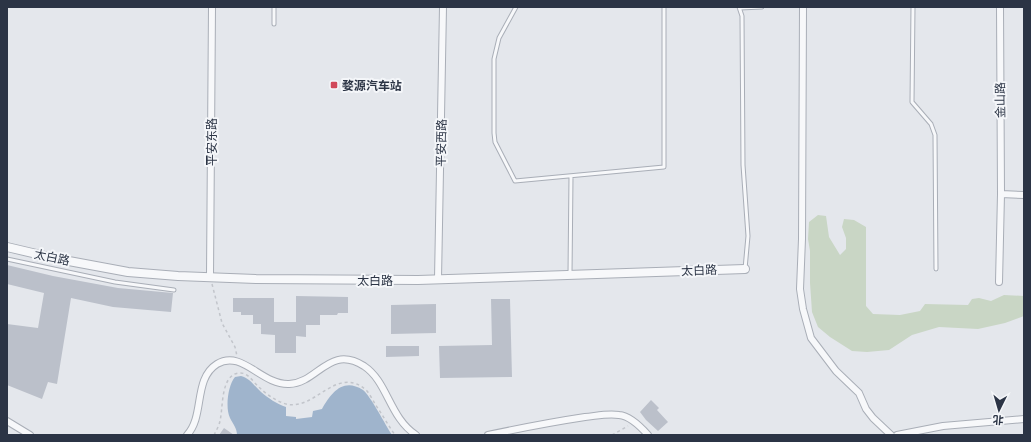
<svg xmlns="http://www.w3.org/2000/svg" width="1031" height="442" font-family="'Noto Sans','Noto Sans SC',sans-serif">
	<rect width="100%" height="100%" fill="#e4e7ec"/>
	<path fill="#c9d6c5" d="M 818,215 L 826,216 L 829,237 L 840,255 L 846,249 L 846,238 L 842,227 L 844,219 L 854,220 L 866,227 L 866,306 L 873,314 L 900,315 L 920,311 L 925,304 L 968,305 L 972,299 L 979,298 L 991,301 L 1004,295 L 1024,296 L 1024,316 L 1005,323 L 978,329 L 939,327 L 912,335 L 889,350 L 867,352 L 852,351 L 830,337 L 818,327 L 812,312 L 810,283 L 810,251 L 808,239 L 809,222 Z"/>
	<path fill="#9fb4cc" d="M 241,376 C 250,378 254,386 261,392 C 268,398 277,404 286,407 L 286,416 L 296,417 L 296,419 L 312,417 L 313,411 L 322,409 C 331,393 343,377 363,390 C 370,395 386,426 392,435 L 237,435 C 237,428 233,424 230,418 C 225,408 228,385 235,377 Z"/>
	<path fill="#bbc0ca" d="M 7,265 L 53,276 L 118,288 L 173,293 L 171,312 L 113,307 L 71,298 L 57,384 L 48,382 L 42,399 L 7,385 L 7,324 L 38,328 L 44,293 L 7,284 Z
		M 296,296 L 348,297 L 348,313 L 338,313 L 337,315 L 320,315 L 320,325 L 306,325 L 306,337 L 296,336 L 296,353 L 275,353 L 275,335 L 261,334 L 261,324 L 253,324 L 253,315 L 241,315 L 241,312 L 233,312 L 233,298 L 274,298 L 274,322 L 296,322 Z
		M 491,299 L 510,299 L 512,377 L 440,378 L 439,346 L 492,345 Z
		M 436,304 L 436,333 L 391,334 L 391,305 Z
		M 386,346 L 419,346 L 419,356 L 386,357 Z
		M 651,400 L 659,408 L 657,410 L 668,422 L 658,431 L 646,420 L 640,412 Z
		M 224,428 L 234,435 L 219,435 Z"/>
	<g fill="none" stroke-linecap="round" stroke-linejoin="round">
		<defs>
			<path id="service" d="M 274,7 L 274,24
				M 516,7 L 499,38 L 494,59 L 494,133 L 495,142 L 515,181 L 664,167 L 664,7
				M 739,7 L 742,16 L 743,165 L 748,236 L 745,269
				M 913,7 L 912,102 L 931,124 L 935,135 L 936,269
				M 740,8 L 762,7
				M 7,259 L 115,282 L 174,290
				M 570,274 L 571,177"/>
			<path id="minor" d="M 803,7 L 802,239 L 800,289 L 803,309 L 811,338 L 836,371 L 859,393 L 866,409 L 873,418 L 891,435
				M 1001,194 L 1024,195
				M 210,276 L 212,7
				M 438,279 L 443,7
				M 999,282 L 1001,194 L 1000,7
				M 7,421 L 30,435
				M 187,435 C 205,416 193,379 217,364 C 242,349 261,385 289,384 C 318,383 329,344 364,366 C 388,382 389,417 416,435
				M 488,435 C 521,428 552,422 585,417 C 596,416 608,413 619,415 C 630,416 641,427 648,435
				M 897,435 L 943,426 L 1024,419"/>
			<path id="tertiary" d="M 7,247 L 58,259 L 128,272 L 178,276 L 256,279 L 418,280 L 745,269"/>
		</defs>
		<use href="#service" stroke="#a9aeb7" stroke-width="5"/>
		<use href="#minor" stroke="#a9aeb7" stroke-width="8"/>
		<use href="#tertiary" stroke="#a9aeb7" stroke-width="10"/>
		<path stroke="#c2c5cb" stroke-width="1.5" stroke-dasharray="3 3" stroke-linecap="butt" d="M 212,284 L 222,323 L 235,347 L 237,356
			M 214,435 C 216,431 219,426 220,421 C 223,408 221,383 233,375 C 236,373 241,372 245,374 C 251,377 255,384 260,388 C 266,394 275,400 283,403 C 314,415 336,362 367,391 C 370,395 373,400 375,404 C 382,414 388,425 395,435
			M 612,435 L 628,426"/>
		<use href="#service" stroke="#f7f8fa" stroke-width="3"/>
		<use href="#minor" stroke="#f7f8fa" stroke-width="6"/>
		<use href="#tertiary" stroke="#f7f8fa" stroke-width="8"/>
	</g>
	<rect fill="#d1495b" stroke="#f4f6f9" stroke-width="1.5" x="330" y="81" width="8" height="8" rx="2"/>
	<g text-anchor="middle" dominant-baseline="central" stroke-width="4" stroke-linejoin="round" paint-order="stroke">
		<g font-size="12" font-weight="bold" fill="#2b3445" stroke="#f4f6f9" text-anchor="start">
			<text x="342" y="85">婺源汽车站</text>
		</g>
		<g font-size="12" fill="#2b3445" stroke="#f4f6f9">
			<text transform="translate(1000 100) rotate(-91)">金山路</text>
			<text transform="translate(211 142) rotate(-90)">平安东路</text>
			<text transform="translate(441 143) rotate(-89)">平安西路</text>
			<text transform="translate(52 257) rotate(12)">太白路</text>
			<text transform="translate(699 270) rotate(-2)">太白路</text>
			<text x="375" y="280">太白路</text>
		</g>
	</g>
	<rect width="1031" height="442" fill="none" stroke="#2b3445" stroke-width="16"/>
	<g transform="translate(999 410) rotate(185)" stroke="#f4f6f9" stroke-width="3" paint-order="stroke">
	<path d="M0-3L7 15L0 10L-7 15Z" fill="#2b3445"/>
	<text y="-6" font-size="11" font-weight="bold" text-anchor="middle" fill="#2b3445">北</text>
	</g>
</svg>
